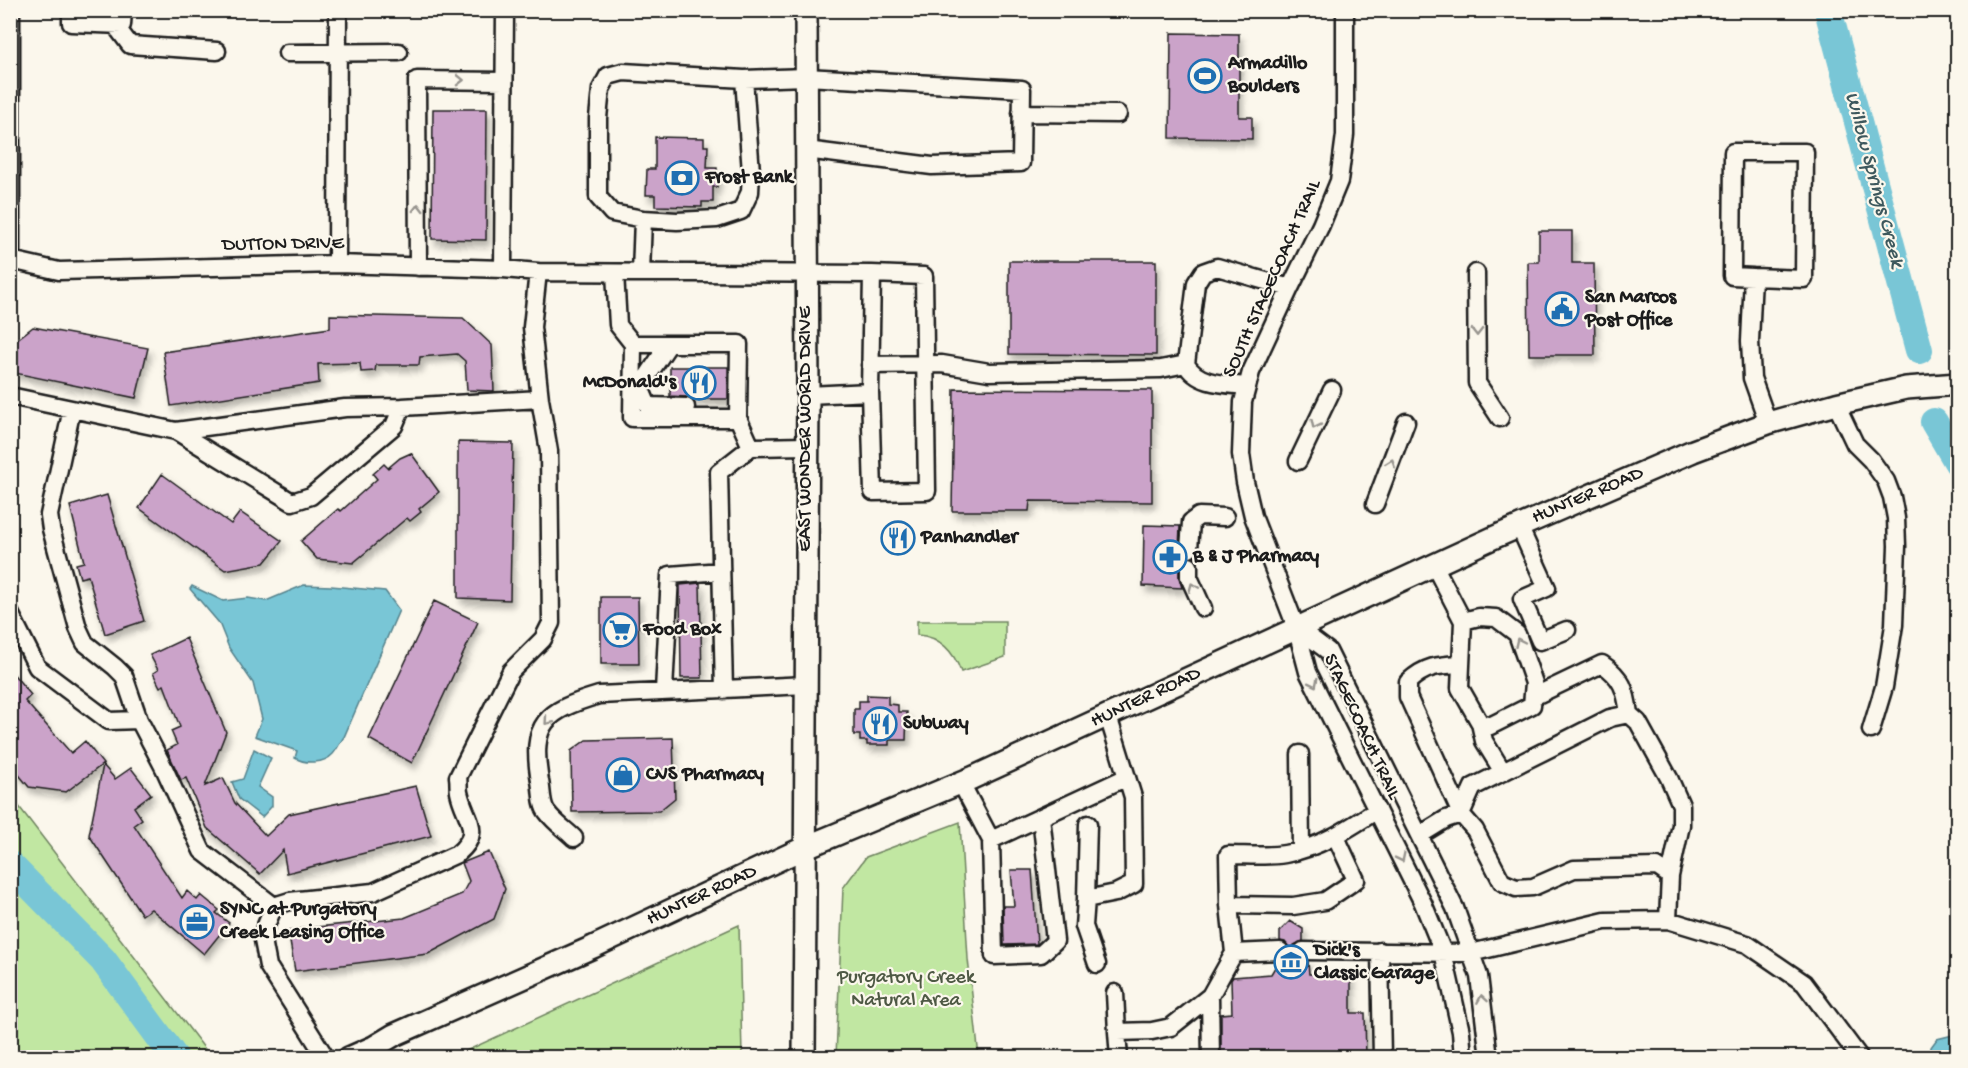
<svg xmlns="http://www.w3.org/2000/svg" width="1968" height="1068" font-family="'Gochi Hand',sans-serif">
	<defs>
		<filter id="shadow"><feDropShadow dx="3.5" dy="6" stdDeviation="3" flood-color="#0004"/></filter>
	</defs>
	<rect width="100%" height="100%" fill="#fbf7ec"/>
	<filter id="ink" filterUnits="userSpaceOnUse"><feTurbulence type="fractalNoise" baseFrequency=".0167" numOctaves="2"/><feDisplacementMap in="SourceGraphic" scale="12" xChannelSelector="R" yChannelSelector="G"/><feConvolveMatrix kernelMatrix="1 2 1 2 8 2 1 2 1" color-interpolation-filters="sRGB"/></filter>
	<g filter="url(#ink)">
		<path fill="#c1e7a2" stroke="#6e825f" stroke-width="1.5" d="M 917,621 L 1005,621 L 1005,657 L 961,672 C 954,652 940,636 917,635 Z
			M 10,796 L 11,796 L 211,1057 L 11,1057 Z
			M 960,822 L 968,959 L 979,1057 L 836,1057 L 843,888 L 866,857 Z
			M 739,925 L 742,1057 L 453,1057 Z"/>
		<path fill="#79c6d6" stroke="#54828c" stroke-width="1.5" d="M 304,585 L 331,586 L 385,591 L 399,610 L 344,737 C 340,742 337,750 333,754 C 324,764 305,764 295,758 L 297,751 L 255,736 L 262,719 L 253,683 L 229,648 L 219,623 L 190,589 L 192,586 L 223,601 L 248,598 L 266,601 Z
			M 254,749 L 271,758 L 258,787 L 272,797 L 272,806 L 262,817 L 239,799 L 232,782 L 243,779 Z
			M 1957,1034 L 1957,1057 L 1930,1057 L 1931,1047 L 1937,1039 Z"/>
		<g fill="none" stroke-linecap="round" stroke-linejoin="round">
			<path stroke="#79c6d6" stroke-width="28" d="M 1828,10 L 1919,350
				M 1934,422 L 1958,463
				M 10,865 L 103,960 L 175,1058"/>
		</g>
		<path fill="#cba3c9" stroke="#1c1c1c" stroke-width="1.5" filter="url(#shadow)" d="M 1171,33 L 1239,34 L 1239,117 L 1252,117 L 1252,139 L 1170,138 Z
			M 433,109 L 487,109 L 486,240 L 432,239 Z
			M 655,137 L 704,138 L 704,146 L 708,146 L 707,168 L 717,168 L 717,187 L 713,187 L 713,202 L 702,202 L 702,207 L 655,206 L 655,195 L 646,195 L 647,169 L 655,169 Z
			M 1539,231 L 1572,231 L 1572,263 L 1594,263 L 1595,355 L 1529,355 L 1528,262 L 1539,262 Z
			M 1009,261 L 1156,261 L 1156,355 L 1009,354 Z
			M 330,315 L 463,318 L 492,345 L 494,391 L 467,390 L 465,361 L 457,354 L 420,357 L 419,365 L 376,365 L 375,371 L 361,372 L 360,363 L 318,364 L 319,383 L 171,406 L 163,352 L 330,328 Z
			M 33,327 L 148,348 L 136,398 L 10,372 L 11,344 Z
			M 670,367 L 728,367 L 728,399 L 693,399 L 686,397 L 670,396 Z
			M 954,389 L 1152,390 L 1152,502 L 1030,501 L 1029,511 L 952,511 Z
			M 458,442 L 513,443 L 510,600 L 458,598 Z
			M 411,453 L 439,492 L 419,509 L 421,512 L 410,521 L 407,518 L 353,563 L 317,559 L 301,541 L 338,509 L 341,511 L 377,479 L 373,474 L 384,464 L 388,468 L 400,458 Z
			M 162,474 L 231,524 L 240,512 L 282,541 L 264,563 L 225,570 L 139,508 Z
			M 107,495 L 144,621 L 105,634 L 88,576 L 80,578 L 76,564 L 84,562 L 70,506 Z
			M 1144,525 L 1180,526 L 1179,549 L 1183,558 L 1179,565 L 1179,577 L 1182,588 L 1143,586 Z
			M 700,583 L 702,678 L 681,678 L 680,585 Z
			M 601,597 L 638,597 L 639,664 L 601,664 Z
			M 434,601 L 478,622 L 412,763 L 369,739 Z
			M 186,638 L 226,732 L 205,786 L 223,778 L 235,803 L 266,836 L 289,814 L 416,786 L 431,836 L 287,873 L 283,850 L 260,874 L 207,828 L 186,778 L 181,780 L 167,750 L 177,745 L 171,731 L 180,727 L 164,685 L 160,687 L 153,673 L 158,670 L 150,655 Z
			M 10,670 L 31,695 L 25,701 L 71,753 L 85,741 L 103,764 L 66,792 L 29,787 L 10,764 Z
			M 867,695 L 888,696 L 888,704 L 898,705 L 898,712 L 907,712 L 906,740 L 889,740 L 889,745 L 867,745 L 867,741 L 860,741 L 860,735 L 854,735 L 854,709 L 859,709 L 859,701 L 867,701 Z
			M 673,738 L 675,798 L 659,811 L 572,812 L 571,751 L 586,740 Z
			M 103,765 L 115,779 L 131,768 L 151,794 L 134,807 L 142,819 L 134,825 L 182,898 L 187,891 L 197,900 L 201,895 L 219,910 L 216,913 L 229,923 L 204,954 L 151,909 L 142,915 L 89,835 Z
			M 489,852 L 505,889 L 494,919 L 428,954 L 295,971 L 288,930 L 404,918 L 462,894 L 469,881 L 462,863 Z
			M 1011,870 L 1032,870 L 1037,944 L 1004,945 L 1003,906 L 1014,906 Z
			M 1290,921 L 1303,929 L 1303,941 L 1294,945 L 1293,951 L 1297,960 L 1308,962 L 1309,974 L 1351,974 L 1351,1013 L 1365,1013 L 1366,1058 L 1221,1058 L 1221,1014 L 1232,1013 L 1231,980 L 1233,977 L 1271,974 L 1278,962 L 1286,959 L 1290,950 L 1285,942 L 1280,941 L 1280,931 Z"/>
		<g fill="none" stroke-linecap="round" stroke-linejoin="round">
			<defs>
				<path id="minor" d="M 11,10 L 11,260 L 59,271 L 337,264 L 503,269 L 538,272 L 872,274 L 870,392 L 808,395
					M 71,10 L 71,23 L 122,25 L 123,10
					M 1345,10 L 1345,135 L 1339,181 L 1321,225 L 1290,288 L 1251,372 L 1243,402 L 1241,454 L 1245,482 L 1253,516 L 1296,627 L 1308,672 L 1423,903 L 1443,952 L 1461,1032 L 1463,1058
					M 115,25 L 130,45 L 217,51
					M 287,53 L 399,52
					M 623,72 L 744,79 L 751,172 L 750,192 L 741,211 L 717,219 L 677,221 L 643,219 L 612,213 L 598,197 L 598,118 L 601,89 L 608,76 Z
					M 744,79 L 806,77 L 1022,89 L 1021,163 L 932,166 L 806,150
					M 1021,113 L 1118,114
					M 337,264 L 338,10
					M 418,267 L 417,80 L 504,81
					M 503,269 L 505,10
					M 615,273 L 618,325 L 633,344 L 739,344 L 738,418 L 751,447
					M 641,273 L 643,219
					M 1476,273 L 1477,383 L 1500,418
					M 1753,277 L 1804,279 L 1805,152 L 1733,152 L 1732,276 L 1753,277 L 1750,341 L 1752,378 L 1768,423
					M 633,344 L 632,418 L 738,418
					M 669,344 L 640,387 L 648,406 L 686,407
					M 870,365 L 942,364 L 989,372 L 1161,369 L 1186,364
					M 1247,386 C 1226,384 1197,385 1186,364 L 1196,283 L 1203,272 L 1217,267 L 1290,288
					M 870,392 L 873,492 L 927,491 L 924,276 L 872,274
					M 10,396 L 176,431 L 345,408 L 402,407 L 540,399
					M 1836,404 L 1855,444 L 1871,460 L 1886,481 L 1892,497 L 1896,518 L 1897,546 L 1894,625 L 1884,687 L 1871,730
					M 72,409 L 49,515 L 51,529 L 78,628 L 85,643 L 115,667 L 124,676 L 139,720
					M 176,431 L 292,502 L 311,496 L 394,426 L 402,407
					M 1298,461 L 1332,390
					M 1375,504 L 1406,422
					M 1519,526 L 1547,588 L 1522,599 L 1540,641 L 1567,630
					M 1189,549 L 1191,522 L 1199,516 L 1225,517
					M 1434,565 L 1463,621 L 1460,688 L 1480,723 L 1490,726 L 1532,705 L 1534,683 L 1517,634 L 1496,618 L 1479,617 L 1463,621
					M 1189,566 L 1189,577 L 1203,608
					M 10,613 L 37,667 L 109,721 L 139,720 L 164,768 L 202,851 L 274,906
					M 1296,627 L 1328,651 L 1455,908 L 1479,976 L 1489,1058
					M 724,690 L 719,472 L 751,447 L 806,446
					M 664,691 L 670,575 L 721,571
					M 1533,697 L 1602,664 C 1622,677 1626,690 1629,714
					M 1480,723 L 1484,741 L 1503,772
					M 1300,754 L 1301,849
					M 961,783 L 991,840 L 994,956 L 1041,954 L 1055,941 L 1041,817 L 1127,777
					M 1461,814 L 1473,787 L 1610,718 L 1629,714 L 1638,722 L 1669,778 L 1681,805 L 1681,825 L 1670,876
					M 1461,814 L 1408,697 L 1408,682 C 1425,666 1438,665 1461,664
					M 1420,835 L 1446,819 L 1461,814 L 1475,830 L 1502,882 L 1516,888 L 1533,887 L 1574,869 L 1657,867 L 1670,876 L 1668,920
					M 574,838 C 566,830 554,822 547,812 C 541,805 542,790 540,781 C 530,723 545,711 599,695 L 806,685
					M 991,840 L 1041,817
					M 1086,899 L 1088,824
					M 1229,905 L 1293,906 L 1325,901 L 1356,880 L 1336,837
					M 1303,951 L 1471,953 L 1605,921 L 1668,920 L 1747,944 L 1804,983 L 1860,1058
					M 1380,951 L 1382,1058
					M 1234,953 L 1280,951
					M 1097,964 L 1084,926 L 1086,899 L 1116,893 L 1134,884 L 1133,797 L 1108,716
					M 1115,993 L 1117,1032
					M 1210,996 L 1211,1058
					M 326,1058 L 268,966 L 262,935 L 274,906 L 290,901 L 373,892 L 457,854 C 485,831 464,818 459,792 C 458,787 459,782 458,777 L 511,671 L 543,639 L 551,623 L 549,451 L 540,399 L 532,327 L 538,272
					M 1119,1058 L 1117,1032 L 1152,1031 L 1171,1027 L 1210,996 L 1234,953 L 1229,905 L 1228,855 C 1246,855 1267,857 1285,854 C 1319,848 1348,829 1377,810"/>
				<path id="major" d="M 349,1058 L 374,1047 L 394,1035 L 593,947 L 806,847 L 972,778 L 1495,537 L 1693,451 L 1768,423 L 1836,404 L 1906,388 L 1958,384
					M 804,1058 L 808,395 L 806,10"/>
			</defs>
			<use href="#minor" stroke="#1c1c1c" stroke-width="21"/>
			<use href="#major" stroke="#1c1c1c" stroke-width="26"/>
			<use href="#minor" stroke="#fbf7ec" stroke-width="16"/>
			<use href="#major" stroke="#fbf7ec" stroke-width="21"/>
		</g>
		<defs><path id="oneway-chevron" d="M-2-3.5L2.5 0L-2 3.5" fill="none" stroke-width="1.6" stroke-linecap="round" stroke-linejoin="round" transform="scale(1.5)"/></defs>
		<g stroke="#97948e">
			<use href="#oneway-chevron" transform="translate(460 80) rotate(1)"/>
			<use href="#oneway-chevron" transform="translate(418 208) rotate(-90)"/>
			<use href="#oneway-chevron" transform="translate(1477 332) rotate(90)"/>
			<use href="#oneway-chevron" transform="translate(1315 425) rotate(116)"/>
			<use href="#oneway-chevron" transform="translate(1391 463) rotate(-69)"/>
			<use href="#oneway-chevron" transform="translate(1193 587) rotate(-113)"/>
			<use href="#oneway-chevron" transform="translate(1519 642) rotate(-115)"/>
			<use href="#oneway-chevron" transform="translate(1314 683) rotate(63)"/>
			<use href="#oneway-chevron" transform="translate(548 721) rotate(131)"/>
			<use href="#oneway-chevron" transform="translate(1401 858) rotate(64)"/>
			<use href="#oneway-chevron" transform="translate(1482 999) rotate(-99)"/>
		</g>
	</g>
	<defs>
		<symbol id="stadium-ring" viewBox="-11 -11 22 22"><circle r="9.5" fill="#fbf7ec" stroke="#1f6fb2" stroke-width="1.5"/><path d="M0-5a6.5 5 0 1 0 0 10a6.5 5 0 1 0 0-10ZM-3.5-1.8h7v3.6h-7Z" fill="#1f6fb2"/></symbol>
		<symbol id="bank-ring" viewBox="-11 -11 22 22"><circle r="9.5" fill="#fbf7ec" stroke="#1f6fb2" stroke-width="1.5"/><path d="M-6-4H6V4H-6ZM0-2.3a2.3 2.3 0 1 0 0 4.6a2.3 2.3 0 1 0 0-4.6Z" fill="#1f6fb2"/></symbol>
		<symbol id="civic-ring" viewBox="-11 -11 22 22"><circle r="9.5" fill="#fbf7ec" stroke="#1f6fb2" stroke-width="1.5"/><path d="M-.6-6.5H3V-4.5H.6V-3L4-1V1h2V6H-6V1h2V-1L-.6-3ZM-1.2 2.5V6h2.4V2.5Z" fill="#1f6fb2"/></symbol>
		<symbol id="restaurant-ring" viewBox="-11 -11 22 22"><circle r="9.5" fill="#fbf7ec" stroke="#1f6fb2" stroke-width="1.5"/><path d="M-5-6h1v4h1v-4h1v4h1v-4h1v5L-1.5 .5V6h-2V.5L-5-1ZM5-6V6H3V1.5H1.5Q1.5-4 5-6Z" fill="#1f6fb2"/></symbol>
		<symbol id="pharmacy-ring" viewBox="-11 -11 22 22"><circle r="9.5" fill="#fbf7ec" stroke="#1f6fb2" stroke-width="1.5"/><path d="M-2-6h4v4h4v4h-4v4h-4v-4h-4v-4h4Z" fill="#1f6fb2"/></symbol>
		<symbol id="supermarket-ring" viewBox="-11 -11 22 22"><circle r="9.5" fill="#fbf7ec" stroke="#1f6fb2" stroke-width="1.5"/><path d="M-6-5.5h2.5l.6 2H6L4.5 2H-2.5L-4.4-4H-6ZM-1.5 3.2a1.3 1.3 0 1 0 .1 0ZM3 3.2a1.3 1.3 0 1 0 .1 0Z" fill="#1f6fb2"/></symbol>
		<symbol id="shop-ring" viewBox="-11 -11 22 22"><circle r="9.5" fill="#fbf7ec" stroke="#1f6fb2" stroke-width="1.5"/><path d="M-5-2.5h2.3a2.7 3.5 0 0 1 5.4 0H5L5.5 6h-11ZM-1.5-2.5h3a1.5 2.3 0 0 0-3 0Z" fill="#1f6fb2"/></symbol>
		<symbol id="office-ring" viewBox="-11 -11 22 22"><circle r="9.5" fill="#fbf7ec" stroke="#1f6fb2" stroke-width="1.5"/><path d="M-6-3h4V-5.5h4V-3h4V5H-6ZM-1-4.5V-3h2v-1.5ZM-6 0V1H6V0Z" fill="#1f6fb2"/></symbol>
		<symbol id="museum-ring" viewBox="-11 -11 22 22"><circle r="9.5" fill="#fbf7ec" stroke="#1f6fb2" stroke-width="1.5"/><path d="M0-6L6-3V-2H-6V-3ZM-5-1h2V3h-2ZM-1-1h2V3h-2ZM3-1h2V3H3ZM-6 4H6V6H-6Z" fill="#1f6fb2"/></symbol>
	</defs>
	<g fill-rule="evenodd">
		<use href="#stadium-ring" x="1186" y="57" width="38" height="38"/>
		<use href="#bank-ring" x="663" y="159" width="38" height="38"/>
		<use href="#civic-ring" x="1543" y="290" width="38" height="38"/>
		<use href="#restaurant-ring" x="680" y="364" width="38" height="38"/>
		<use href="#restaurant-ring" x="879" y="519" width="38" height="38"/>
		<use href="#pharmacy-ring" x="1151" y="538" width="38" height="38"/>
		<use href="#supermarket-ring" x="601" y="611" width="38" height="38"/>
		<use href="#restaurant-ring" x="861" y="705" width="38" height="38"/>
		<use href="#shop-ring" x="604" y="756" width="38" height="38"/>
		<use href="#office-ring" x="178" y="903" width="38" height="38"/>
		<use href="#museum-ring" x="1272" y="943" width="38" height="38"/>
	</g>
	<g text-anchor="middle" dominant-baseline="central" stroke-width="4.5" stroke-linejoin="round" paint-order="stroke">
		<g font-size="20" font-weight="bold" fill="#1c1c1c" stroke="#fbf7ec" text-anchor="start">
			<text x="1228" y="64">Armadillo<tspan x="1228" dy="23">Boulders</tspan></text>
			<text x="705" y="178">Frost Bank</text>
			<text x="1585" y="298">San Marcos<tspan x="1585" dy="23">Post Office</tspan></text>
			<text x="676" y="383" text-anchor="end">McDonald's</text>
			<text x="921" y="538">Panhandler</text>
			<text x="1193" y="557">B &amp; J Pharmacy</text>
			<text x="643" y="630">Food Box</text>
			<text x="903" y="724">Subway</text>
			<text x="646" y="775">CVS Pharmacy</text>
			<text x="220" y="910">SYNC at Purgatory<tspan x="220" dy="23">Creek Leasing Office</tspan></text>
			<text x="1314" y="951">Dick's<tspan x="1314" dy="23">Classic Garage</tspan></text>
		</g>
		<g font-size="20" fill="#1c1c1c" stroke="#fbf7ec">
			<text transform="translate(283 245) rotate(-1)">DUTTON DRIVE</text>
			<text transform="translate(1273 279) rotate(-66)">SOUTH STAGECOACH TRAIL</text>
			<text transform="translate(806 429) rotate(-90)">EAST WONDER WORLD DRIVE</text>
			<text transform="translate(1588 496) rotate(-23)">HUNTER ROAD</text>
			<text transform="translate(1146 698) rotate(-25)">HUNTER ROAD</text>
			<text transform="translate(1361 727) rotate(65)">STAGECOACH TRAIL</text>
			<text transform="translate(702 896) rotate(-25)">HUNTER ROAD</text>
		</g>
		<g font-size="20" fill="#4e5944" stroke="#fbf7ec">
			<text x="906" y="978">Purgatory Creek<tspan x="906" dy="23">Natural Area</tspan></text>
		</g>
		<g font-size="21" font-style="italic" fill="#3d585d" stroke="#fbf7ec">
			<text transform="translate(1873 180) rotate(75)">Willow Springs Creek</text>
		</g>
	</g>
	<rect width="1968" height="1068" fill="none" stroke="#fbf7ec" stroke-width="36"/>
	<rect x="18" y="18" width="1932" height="1032" fill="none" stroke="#1c1c1c" stroke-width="2" filter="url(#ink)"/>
</svg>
